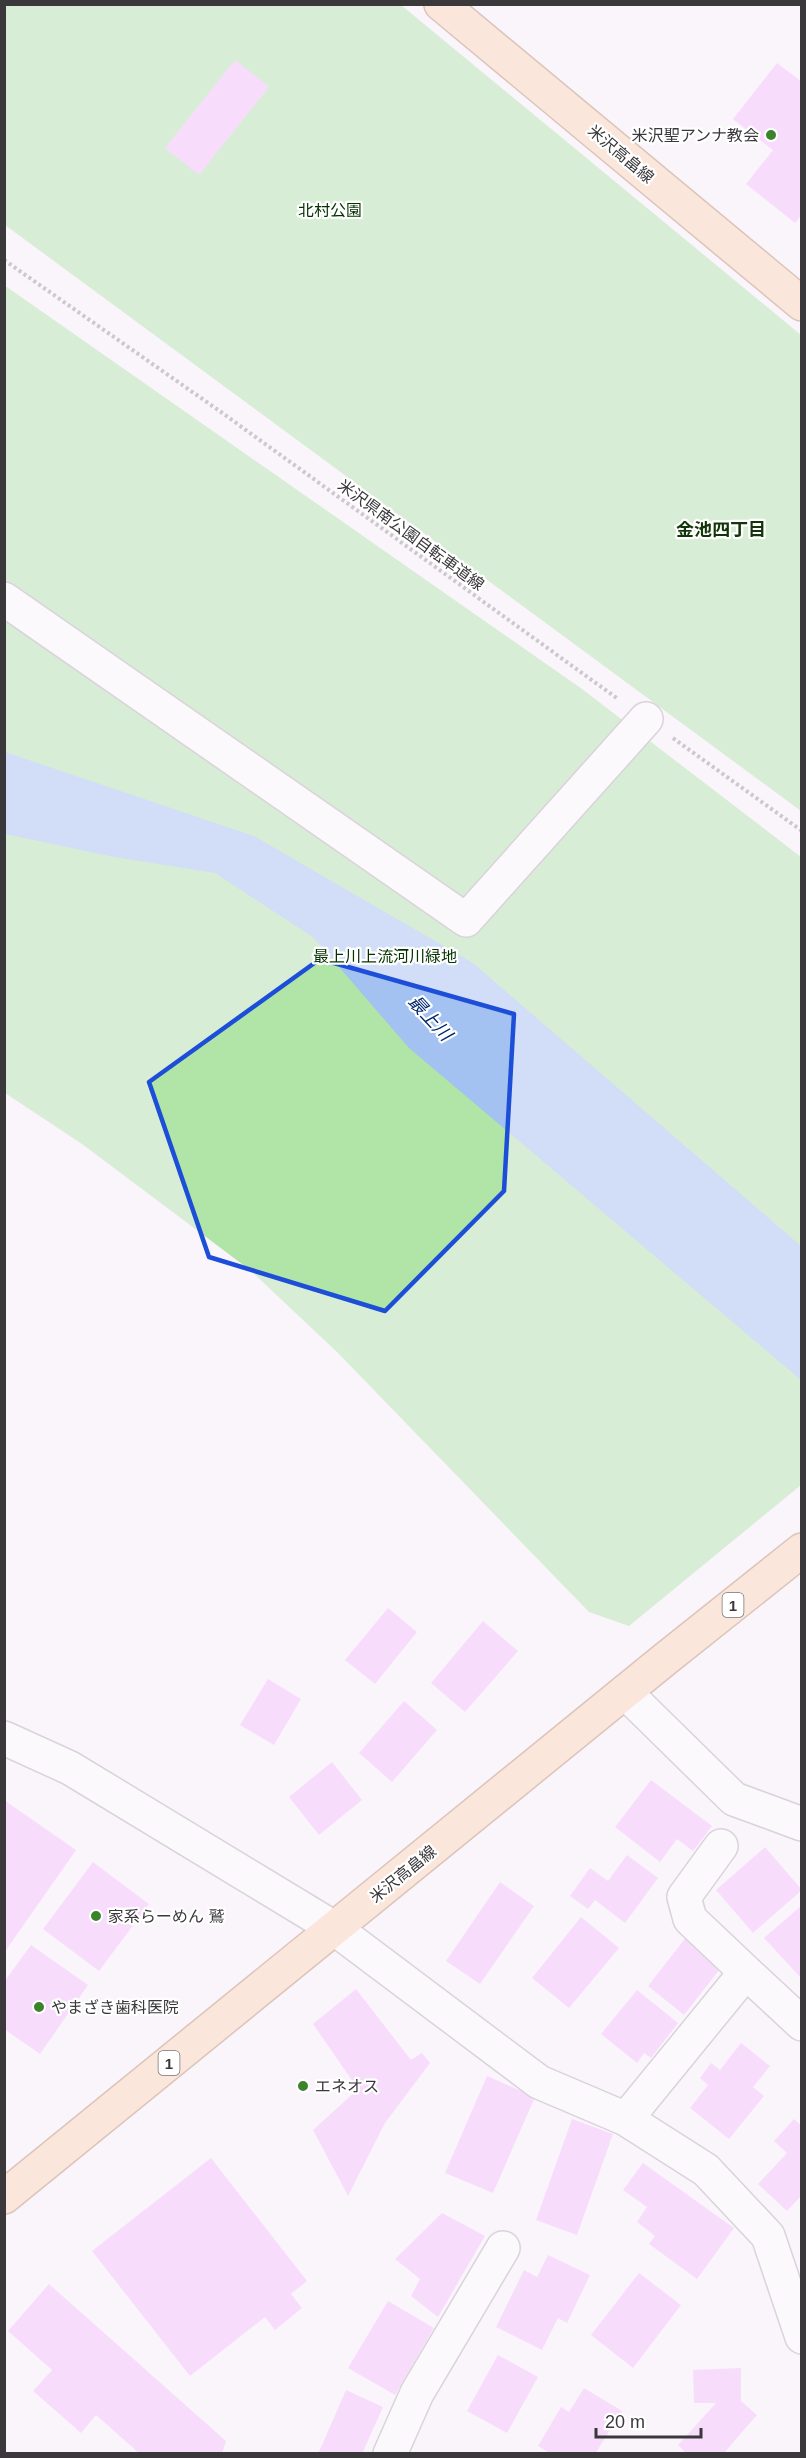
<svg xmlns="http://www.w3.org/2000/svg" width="806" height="2458" font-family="Arial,'Noto Sans JP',sans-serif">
	<rect width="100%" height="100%" fill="#faf4fb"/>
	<path fill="#b0e5a7" d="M 5,5 L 401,5 L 801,335 L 801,811 L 5,225 Z
		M 4,285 L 582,689 L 801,857 L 801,1485 L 629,1626 L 589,1612 L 338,1353 L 250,1270 L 82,1144 L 5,1093 Z"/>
	<path fill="#a3c1f1" d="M 5,752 L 254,836 L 473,963 L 801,1246 L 801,1380 L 409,1048 L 314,938 L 215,873 L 114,857 L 5,834 Z"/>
	<path fill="#f7bffd" d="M 235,60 L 269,87 L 199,175 L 165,148 Z
		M 777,63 L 802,82 L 802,214 L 795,223 L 746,184 L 773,150 L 733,119 Z
		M 388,1608 L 417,1632 L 375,1684 L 345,1660 Z
		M 483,1621 L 518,1651 L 465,1712 L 431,1683 Z
		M 268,1679 L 301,1699 L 274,1745 L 240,1725 Z
		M 404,1701 L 437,1730 L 392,1782 L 359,1753 Z
		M 332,1762 L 362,1800 L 319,1835 L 289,1797 Z
		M 651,1780 L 712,1826 L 693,1851 L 677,1839 L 660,1862 L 615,1827 Z
		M 4,1800 L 76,1850 L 4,1953 Z
		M 765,1847 L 802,1890 L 753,1933 L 716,1890 Z
		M 627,1855 L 658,1878 L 625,1923 L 595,1900 L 588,1909 L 570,1896 L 590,1868 L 608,1881 Z
		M 93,1862 L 149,1904 L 99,1971 L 43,1929 Z
		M 500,1882 L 534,1906 L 480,1984 L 446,1961 Z
		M 802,1905 L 802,1979 L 764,1938 Z
		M 581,1917 L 619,1948 L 569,2008 L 532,1978 Z
		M 687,1936 L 723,1965 L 684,2015 L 648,1986 Z
		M 31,1945 L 88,1985 L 40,2054 L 4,2029 L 4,1982 Z
		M 356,1989 L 411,2060 L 422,2053 L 430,2063 L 385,2123 L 348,2196 L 313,2130 L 358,2089 L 313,2024 Z
		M 637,1990 L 678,2023 L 651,2058 L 644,2053 L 637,2063 L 601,2034 Z
		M 741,2043 L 770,2066 L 753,2087 L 764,2096 L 729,2139 L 690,2108 L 708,2085 L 700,2078 L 711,2063 L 720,2070 Z
		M 487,2076 L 535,2097 L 493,2193 L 445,2173 Z
		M 572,2119 L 613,2134 L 577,2235 L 536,2220 Z
		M 794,2119 L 802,2126 L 802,2195 L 787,2211 L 758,2184 L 787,2153 L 774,2141 Z
		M 211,2158 L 307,2281 L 291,2294 L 302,2308 L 275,2330 L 265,2317 L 190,2376 L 92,2251 Z
		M 643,2163 L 734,2228 L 697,2279 L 649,2244 L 655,2236 L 637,2222 L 647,2207 L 623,2190 Z
		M 442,2213 L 485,2236 L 438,2317 L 411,2296 L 420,2279 L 395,2259 Z
		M 548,2255 L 590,2275 L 567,2323 L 558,2318 L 542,2350 L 496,2327 L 524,2270 L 537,2277 Z
		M 639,2273 L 681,2305 L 633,2368 L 591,2335 Z
		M 49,2284 L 226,2441 L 222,2454 L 140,2454 L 96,2415 L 81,2433 L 33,2391 L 52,2370 L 8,2331 Z
		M 388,2301 L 434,2328 L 395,2395 L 348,2368 Z
		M 498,2355 L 538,2377 L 507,2433 L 467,2411 Z
		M 741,2368 L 741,2401 L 757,2415 L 723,2454 L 687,2454 L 678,2445 L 716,2403 L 694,2403 L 693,2370 Z
		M 584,2388 L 622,2411 L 595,2454 L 551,2454 L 538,2446 L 561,2407 L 569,2412 Z
		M 346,2390 L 383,2407 L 362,2454 L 318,2454 Z"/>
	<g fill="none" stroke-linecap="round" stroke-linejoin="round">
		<defs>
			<path id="minor" d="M 4,599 L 466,920 L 646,719
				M 625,1692 L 734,1799 L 802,1824
				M 4,1738 L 70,1768 L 334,1928 L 539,2082 L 626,2119 L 706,2170 L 768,2236 L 802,2337
				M 721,1846 L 684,1897 L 690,1919 L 746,1972
				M 626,2119 L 746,1972 L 802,2024
				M 390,2454 L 417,2393 L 503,2248"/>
			<path id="major" d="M 441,4 L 802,304
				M 4,2197 L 664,1660 L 802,1550"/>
		</defs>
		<use href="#minor" stroke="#b1abb1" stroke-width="36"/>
		<use href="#major" stroke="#b78b69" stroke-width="36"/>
		<path stroke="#969297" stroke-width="4" stroke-dasharray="3 3" stroke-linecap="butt" d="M 4,260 L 221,412 L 618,699
			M 673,738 L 802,831"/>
		<use href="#minor" stroke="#fff" stroke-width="33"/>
		<use href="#major" stroke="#fdd4b4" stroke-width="33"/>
	</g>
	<path d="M0 0H806V2458H0ZM 320,959 L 514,1014 L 504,1191 L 385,1311 L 209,1257 L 149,1082 Z" fill="#faf4fb" fill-opacity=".55" fill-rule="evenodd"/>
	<path fill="none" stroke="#1d4ed8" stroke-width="4.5" stroke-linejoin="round" d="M 320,959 L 514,1014 L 504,1191 L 385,1311 L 209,1257 L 149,1082 Z"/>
	<g fill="#3c842b" stroke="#fff" stroke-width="2">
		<circle cx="771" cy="135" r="6"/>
		<circle cx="96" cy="1916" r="6"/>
		<circle cx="39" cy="2007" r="6"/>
		<circle cx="303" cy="2086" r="6"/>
	</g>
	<g text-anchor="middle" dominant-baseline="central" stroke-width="4.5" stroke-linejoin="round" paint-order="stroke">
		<g fill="#fff" stroke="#757476" stroke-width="1.5">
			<rect x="722.5" y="1593" width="21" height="24" rx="4.5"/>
			<rect x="158.5" y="2051" width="21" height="24" rx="4.5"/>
		</g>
		<g font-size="15" font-weight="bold" fill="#3a383b">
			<text x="733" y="1605">1</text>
			<text x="169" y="2063">1</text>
		</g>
		<g font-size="16" fill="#3a383b" stroke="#fff" text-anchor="start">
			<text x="759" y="135" text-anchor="end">米沢聖アンナ教会</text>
			<text x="108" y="1916">家系らーめん 鷲</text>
			<text x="51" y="2007">やまざき歯科医院</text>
			<text x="315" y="2086">エネオス</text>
		</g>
		<g font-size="16" fill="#3a383b" stroke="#fff">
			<text transform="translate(621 154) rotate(40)">米沢高畠線</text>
			<text transform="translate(411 535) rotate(36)">米沢県南公園自転車道線</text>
			<text transform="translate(403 1874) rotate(-39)">米沢高畠線</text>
		</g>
		<g font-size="16" fill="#043300" stroke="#fff">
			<text x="330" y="210">北村公園</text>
			<text x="385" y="956">最上川上流河川緑地</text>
		</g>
		<g font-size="18" font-weight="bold" fill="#123509" stroke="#fff">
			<text x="721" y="530">金池四丁目</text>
		</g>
		<g font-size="18" font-style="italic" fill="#00296d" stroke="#fff">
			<text transform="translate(430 1018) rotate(47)">最上川</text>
		</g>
	</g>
	<rect width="806" height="2458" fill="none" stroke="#3a383b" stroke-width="12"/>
	<path d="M596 2428v9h105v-9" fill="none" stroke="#3a383b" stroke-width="3"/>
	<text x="605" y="2428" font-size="18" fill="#3a383b" stroke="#ffffff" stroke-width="4.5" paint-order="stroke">20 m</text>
</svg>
